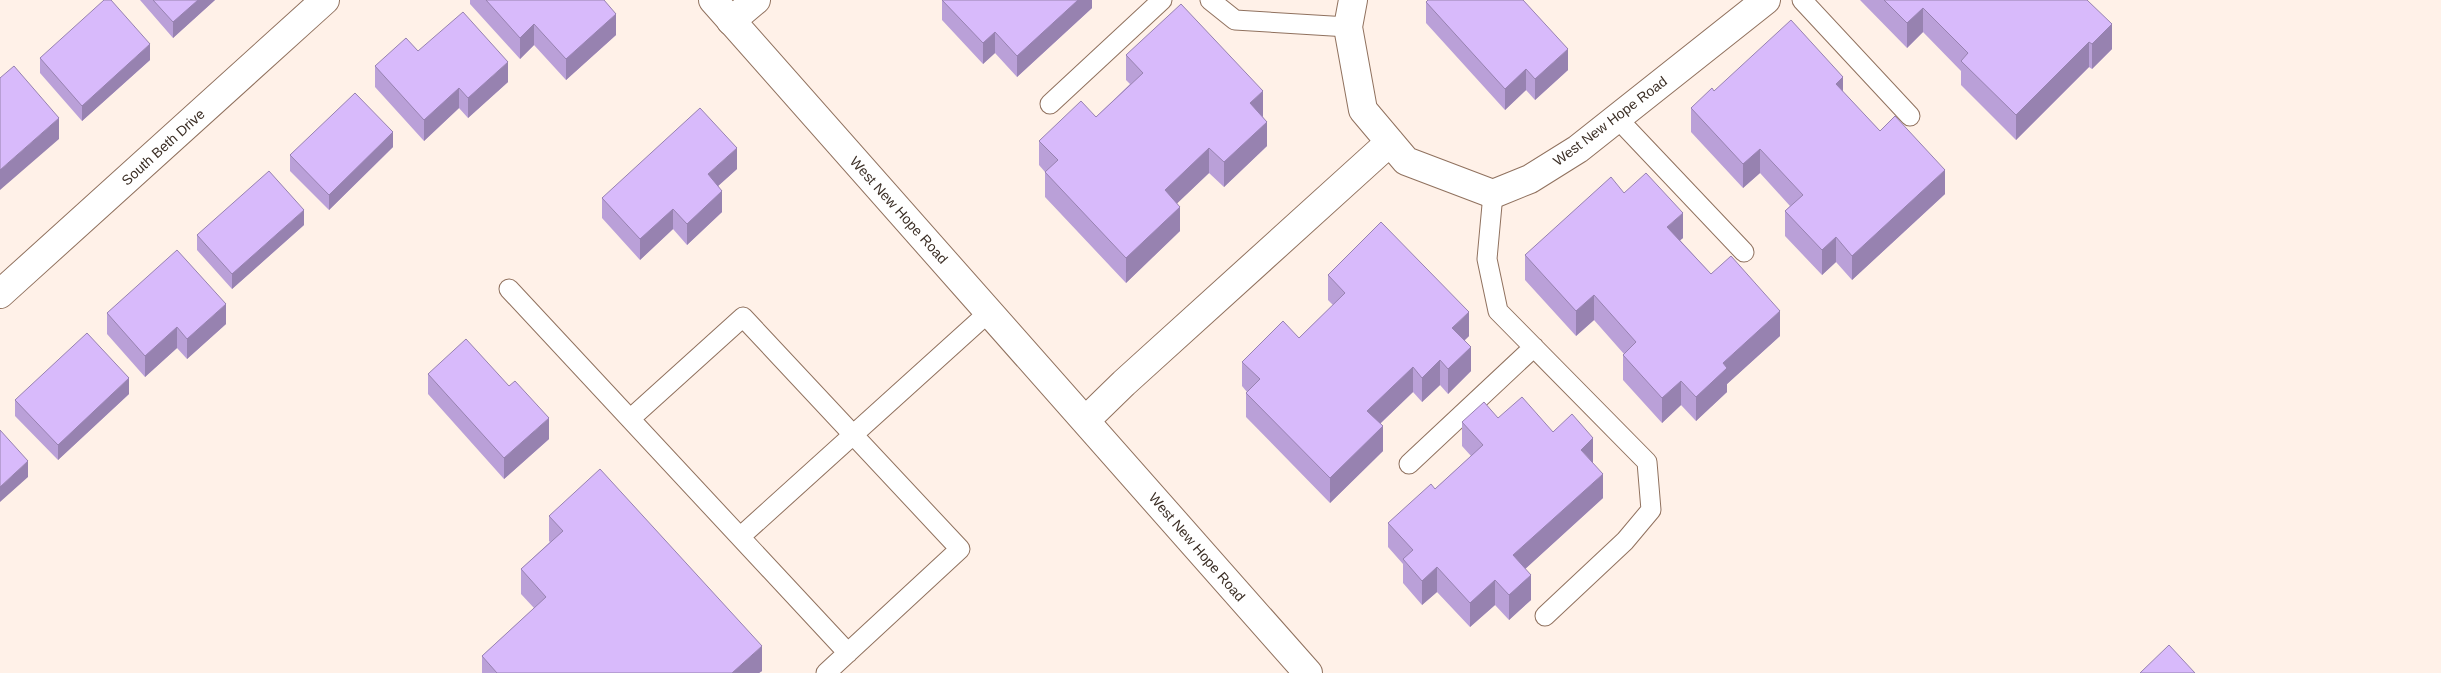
<svg xmlns="http://www.w3.org/2000/svg" width="2441" height="673" font-family="Helvetica,sans-serif">
	<rect width="100%" height="100%" fill="#fff1e8"/>
	<g fill="none" stroke-linecap="round" stroke-linejoin="round">
		<defs>
			<path id="service" d="M 1210,0 L 1235,20 L 1348,27
				M 1802,0 L 1910,116
				M 1050,104 L 1162,0
				M 1617,118 L 1744,252
				M 1493,194 L 1487,259 L 1498,311 L 1647,462 L 1651,510 L 1625,541 L 1545,616
				M 509,289 L 848,653
				M 630,419 L 743,317 L 960,549 L 826,673
				M 1409,464 L 1534,347
				M 740,537 L 989,312"/>
			<path id="minor" d="M 1353,0 L 1348,27 L 1363,110 L 1406,161 L 1493,194 L 1530,179 L 1578,149 L 1766,0
				M 0,294 L 325,0
				M 1086,420 L 1124,383 L 1390,142"/>
			<path id="tertiary" d="M 731,21 L 756,0"/>
			<path id="secondary" d="M 713,0 L 1308,673"/>
		</defs>
		<use href="#service" stroke="#90715e" stroke-width="21"/>
		<use href="#minor" stroke="#90715e" stroke-width="30"/>
		<use href="#tertiary" stroke="#90715e" stroke-width="30"/>
		<use href="#secondary" stroke="#90715e" stroke-width="30"/>
		<use href="#service" stroke="#fff" stroke-width="19"/>
		<use href="#minor" stroke="#fff" stroke-width="28"/>
		<use href="#tertiary" stroke="#fff" stroke-width="28"/>
		<use href="#secondary" stroke="#fff" stroke-width="28"/>
	</g>
	<path fill="#baa0d8" d="M 140,0 L 215,0 L 173,38 Z
		M 470,0 L 604,0 L 616,35 L 566,80 L 534,45 L 520,59 L 470,4 Z
		M 942,0 L 1092,0 L 1092,8 L 1017,77 L 995,53 L 983,64 L 942,20 Z
		M 1860,0 L 2087,0 L 2112,49 L 2092,69 L 2089,67 L 2016,140 L 1961,85 L 1961,71 L 1923,32 L 1907,48 Z
		M 1426,2 L 1568,70 L 1535,100 L 1526,90 L 1505,110 L 1426,23 Z
		M 418,51 L 508,82 L 468,118 L 459,108 L 424,141 L 375,87 L 375,66 Z
		M 1126,55 L 1263,116 L 1267,146 L 1224,187 L 1209,173 L 1177,203 L 1180,231 L 1126,283 L 1045,197 L 1045,172 L 1039,165 L 1039,141 L 1096,117 L 1130,84 L 1126,80 Z
		M 40,58 L 150,60 L 82,121 L 40,73 Z
		M 1714,91 L 1843,92 L 1880,131 L 1945,194 L 1852,280 L 1836,262 L 1822,275 L 1785,236 L 1785,211 L 1790,206 L 1760,173 L 1743,188 L 1691,132 L 1691,108 Z
		M 393,147 L 329,210 L 290,171 L 290,155 Z
		M 737,169 L 718,186 L 722,212 L 687,245 L 673,229 L 640,260 L 602,218 L 602,198 Z
		M 1624,193 L 1683,238 L 1680,240 L 1711,274 L 1780,336 L 1727,384 L 1727,392 L 1696,421 L 1681,405 L 1662,423 L 1623,380 L 1623,355 L 1624,354 L 1594,320 L 1576,336 L 1525,280 L 1525,255 Z
		M 304,225 L 232,289 L 197,250 L 197,235 Z
		M 1328,275 L 1469,336 L 1465,340 L 1471,371 L 1448,394 L 1440,385 L 1422,402 L 1413,392 L 1380,424 L 1383,451 L 1330,503 L 1246,417 L 1246,393 L 1247,392 L 1242,386 L 1242,362 L 1299,338 L 1333,305 L 1328,300 Z
		M 107,313 L 226,324 L 187,359 L 177,348 L 145,377 L 107,334 Z
		M 428,374 L 549,439 L 504,479 L 428,394 Z
		M 129,394 L 58,460 L 15,416 L 15,400 Z
		M 1498,418 L 1553,432 L 1593,463 L 1603,498 L 1525,569 L 1531,600 L 1509,620 L 1495,605 L 1470,627 L 1437,592 L 1422,605 L 1403,583 L 1403,564 L 1388,547 L 1388,523 L 1435,489 L 1471,456 L 1462,446 L 1462,422 Z
		M 549,516 L 762,671 L 759,673 L 482,673 L 482,656 L 534,608 L 521,594 L 521,569 L 550,542 L 549,541 Z"/>
	<path fill="#9782b0" d="M 198,0 L 215,0 L 173,38 L 173,22 Z
		M 1078,0 L 1092,0 L 1092,8 L 1017,77 L 1017,56 Z
		M 1923,8 L 1923,32 L 1907,48 L 1907,23 Z
		M 616,14 L 616,35 L 566,80 L 566,59 Z
		M 534,24 L 534,45 L 520,59 L 520,38 Z
		M 2112,24 L 2112,49 L 2092,69 L 2092,44 Z
		M 995,32 L 995,53 L 983,64 L 983,43 Z
		M 2089,42 L 2089,67 L 2016,140 L 2016,115 Z
		M 150,44 L 150,60 L 82,121 L 82,106 Z
		M 1568,49 L 1568,70 L 1535,100 L 1535,79 Z
		M 508,62 L 508,82 L 468,118 L 468,98 Z
		M 1526,69 L 1526,90 L 1505,110 L 1505,89 Z
		M 1843,77 L 1843,102 L 1836,84 Z
		M 459,88 L 459,108 L 424,141 L 424,120 Z
		M 1263,91 L 1263,116 L 1250,127 L 1250,103 Z
		M 59,118 L 59,139 L 0,190 L 0,170 Z
		M 1267,122 L 1267,146 L 1224,187 L 1224,162 Z
		M 393,132 L 393,147 L 329,210 L 329,195 Z
		M 737,148 L 737,169 L 708,195 L 708,174 Z
		M 1209,148 L 1209,173 L 1165,215 L 1165,190 Z
		M 1760,149 L 1760,173 L 1743,188 L 1743,164 Z
		M 1945,170 L 1945,194 L 1852,280 L 1852,256 Z
		M 722,191 L 722,212 L 687,245 L 687,224 Z
		M 1180,207 L 1180,231 L 1126,283 L 1126,258 Z
		M 673,209 L 673,229 L 640,260 L 640,239 Z
		M 304,210 L 304,225 L 232,289 L 232,274 Z
		M 1683,213 L 1683,238 L 1667,251 L 1667,227 Z
		M 1836,237 L 1836,262 L 1822,275 L 1822,250 Z
		M 1594,295 L 1594,320 L 1576,336 L 1576,311 Z
		M 226,304 L 226,324 L 187,359 L 187,339 Z
		M 1780,311 L 1780,336 L 1727,384 L 1727,392 L 1696,421 L 1696,397 L 1723,363 Z
		M 1469,312 L 1469,336 L 1452,352 L 1452,328 Z
		M 177,327 L 177,348 L 145,377 L 145,356 Z
		M 1471,347 L 1471,371 L 1448,394 L 1448,369 Z
		M 1440,360 L 1440,385 L 1422,402 L 1422,378 Z
		M 1413,367 L 1413,392 L 1367,436 L 1367,411 Z
		M 129,378 L 129,394 L 58,460 L 58,445 Z
		M 1681,381 L 1681,405 L 1662,423 L 1662,398 Z
		M 549,418 L 549,439 L 504,479 L 504,458 Z
		M 1383,426 L 1383,451 L 1330,503 L 1330,478 Z
		M 1593,438 L 1593,463 L 1581,450 Z
		M 28,461 L 28,477 L 0,502 L 0,487 Z
		M 1603,474 L 1603,498 L 1513,580 L 1513,555 Z
		M 1437,567 L 1437,592 L 1422,605 L 1422,581 Z
		M 1531,575 L 1531,600 L 1509,620 L 1509,595 Z
		M 1495,580 L 1495,605 L 1470,627 L 1470,603 Z
		M 762,646 L 762,671 L 759,673 L 732,673 Z"/>
	<path fill="#d8bafb" stroke="#9782b0" d="M 104,0 L 111,0 L 150,44 L 82,106 L 40,58 Z
		M 153,0 L 198,0 L 173,22 Z
		M 486,0 L 604,0 L 616,14 L 566,59 L 534,24 L 520,38 Z
		M 942,0 L 1078,0 L 1017,56 L 995,32 L 983,43 Z
		M 1428,0 L 1523,0 L 1568,49 L 1535,79 L 1526,69 L 1505,89 L 1426,2 Z
		M 1884,0 L 2087,0 L 2112,24 L 2092,44 L 2089,42 L 2016,115 L 1961,61 L 1968,53 L 1923,8 L 1907,23 Z
		M 1181,4 L 1263,91 L 1250,103 L 1267,122 L 1224,162 L 1209,148 L 1165,190 L 1180,207 L 1126,258 L 1045,172 L 1058,160 L 1039,141 L 1081,101 L 1096,117 L 1143,73 L 1126,55 Z
		M 463,12 L 508,62 L 468,98 L 459,88 L 424,120 L 375,66 L 406,38 L 418,51 Z
		M 1791,20 L 1843,77 L 1836,84 L 1880,131 L 1895,116 L 1945,170 L 1852,256 L 1836,237 L 1822,250 L 1785,211 L 1803,195 L 1760,149 L 1743,164 L 1691,108 L 1712,88 L 1714,91 Z
		M 14,66 L 59,118 L 0,170 L 0,78 Z
		M 355,93 L 393,132 L 329,195 L 290,155 Z
		M 700,108 L 737,148 L 708,174 L 722,191 L 687,224 L 673,209 L 640,239 L 602,198 Z
		M 269,171 L 304,210 L 232,274 L 197,235 Z
		M 1646,173 L 1683,213 L 1667,227 L 1711,274 L 1731,256 L 1780,311 L 1723,363 L 1727,368 L 1696,397 L 1681,381 L 1662,398 L 1623,355 L 1636,342 L 1594,295 L 1576,311 L 1525,255 L 1611,177 L 1624,193 Z
		M 1381,222 L 1469,312 L 1452,328 L 1471,347 L 1448,369 L 1440,360 L 1422,378 L 1413,367 L 1367,411 L 1383,426 L 1330,478 L 1246,393 L 1260,379 L 1242,362 L 1283,321 L 1299,338 L 1345,293 L 1328,275 Z
		M 177,250 L 226,304 L 187,339 L 177,327 L 145,356 L 107,313 Z
		M 87,333 L 129,378 L 58,445 L 15,400 Z
		M 466,339 L 509,386 L 515,381 L 549,418 L 504,458 L 428,374 Z
		M 1522,397 L 1553,432 L 1572,414 L 1593,438 L 1581,450 L 1603,474 L 1513,555 L 1531,575 L 1509,595 L 1495,580 L 1470,603 L 1437,567 L 1422,581 L 1403,559 L 1413,550 L 1388,523 L 1431,484 L 1435,489 L 1483,445 L 1462,422 L 1484,402 L 1498,418 Z
		M 0,430 L 28,461 L 0,487 Z
		M 600,469 L 762,646 L 732,673 L 497,673 L 482,656 L 546,597 L 521,569 L 563,531 L 549,516 Z
		M 2169,645 L 2195,673 L 2140,673 Z"/>
	<g text-anchor="middle" dominant-baseline="central" stroke-width="4" stroke-linejoin="round" paint-order="stroke">
		<g font-size="14" fill="#3b2e25" stroke="#fff">
			<text transform="translate(1610 121) rotate(-37)">West New Hope Road</text>
			<text transform="translate(163 147) rotate(-42)">South Beth Drive</text>
			<text transform="translate(899 210) rotate(48)">West New Hope Road</text>
			<text transform="translate(1197 547) rotate(49)">West New Hope Road</text>
		</g>
	</g>
</svg>
